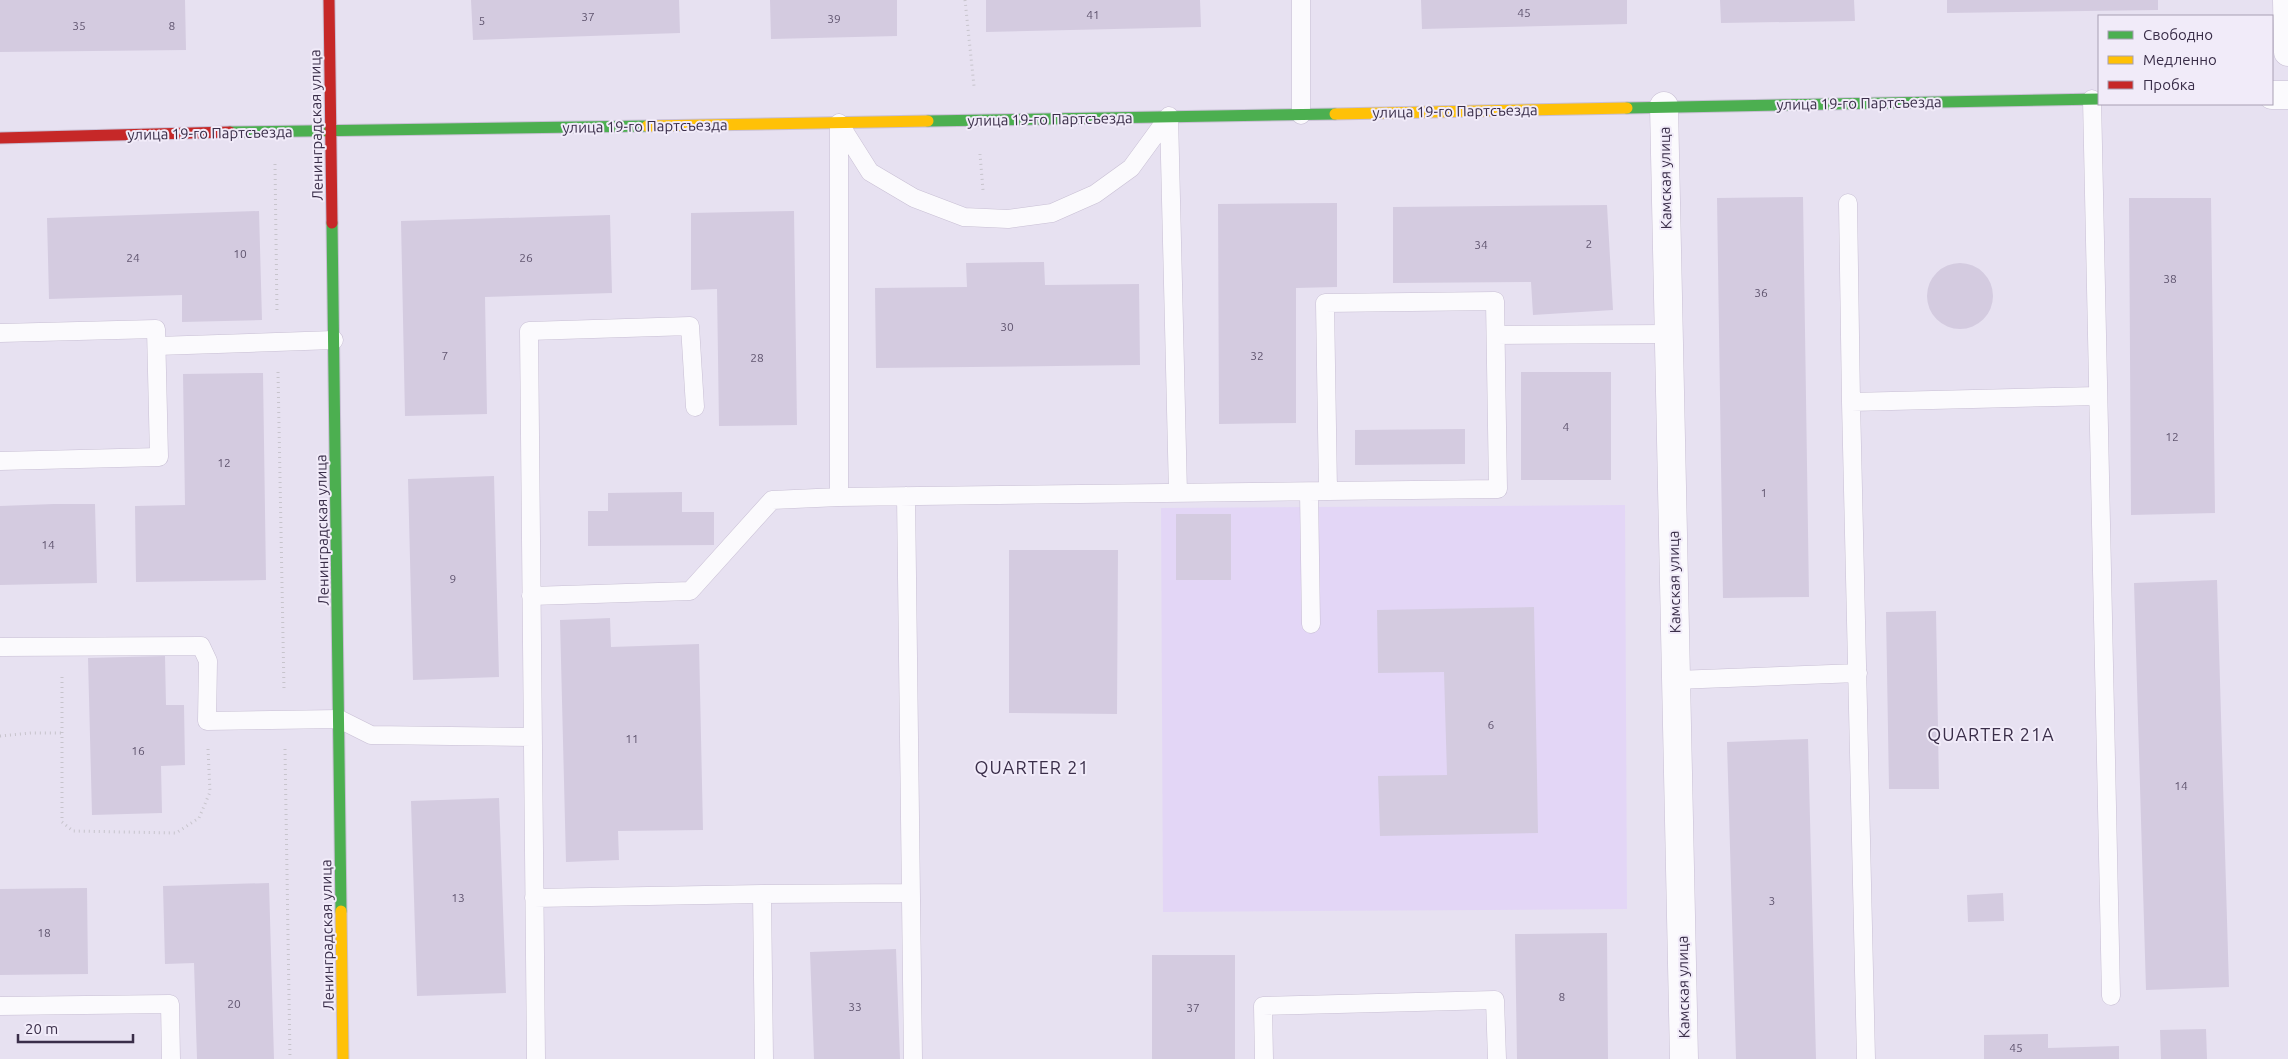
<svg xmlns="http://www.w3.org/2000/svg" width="2288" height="1059" font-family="Ubuntu,sans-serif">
	<rect width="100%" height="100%" fill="#e7e1f1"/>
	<path fill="#e3d6f6" d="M 1625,505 L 1627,909 L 1163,912 L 1161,508 Z"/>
	<path fill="#d4cbe0" d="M 0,0 L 185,0 L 186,50 L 0,52 Z
		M 471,0 L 679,0 L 680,33 L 473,40 Z
		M 770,0 L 897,0 L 897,36 L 771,39 Z
		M 986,0 L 1200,0 L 1201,27 L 986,32 Z
		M 1421,0 L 1627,0 L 1627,24 L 1422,29 Z
		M 1720,0 L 1854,0 L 1855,21 L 1721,23 Z
		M 1947,0 L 2158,0 L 2158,10 L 1947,13 Z
		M 1803,197 L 1809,597 L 1723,598 L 1717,198 Z
		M 2129,198 L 2211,198 L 2215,513 L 2131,515 Z
		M 1337,203 L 1337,287 L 1296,288 L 1296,423 L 1219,424 L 1218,204 Z
		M 1607,205 L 1613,310 L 1533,315 L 1531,282 L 1393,283 L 1393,207 Z
		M 259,211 L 262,320 L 182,322 L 182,295 L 49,299 L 47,218 Z
		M 794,211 L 797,425 L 719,426 L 717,289 L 691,290 L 691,213 Z
		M 610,215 L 612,293 L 485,297 L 487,414 L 405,416 L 401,221 Z
		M 1044,262 L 1045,285 L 1139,284 L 1140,365 L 876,368 L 875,288 L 967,287 L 966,263 Z
		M1927 296a33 33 0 1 1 66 0a33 33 0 1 1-66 0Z
		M 1521,372 L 1611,372 L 1611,480 L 1521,480 Z
		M 263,373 L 266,580 L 136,582 L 135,506 L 185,505 L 183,374 Z
		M 1465,429 L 1465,464 L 1355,465 L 1355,430 Z
		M 494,476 L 499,677 L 413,680 L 408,479 Z
		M 682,492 L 682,512 L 714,512 L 714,545 L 588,546 L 588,511 L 608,511 L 608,493 Z
		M 54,504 L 95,504 L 97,583 L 0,585 L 0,506 Z
		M 1176,514 L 1231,514 L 1231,580 L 1176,580 Z
		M 1009,550 L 1118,550 L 1117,714 L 1009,713 Z
		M 2217,580 L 2229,987 L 2146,990 L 2134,583 Z
		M 1534,607 L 1538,833 L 1380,836 L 1378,776 L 1447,775 L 1444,672 L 1378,673 L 1377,610 Z
		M 1936,611 L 1939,789 L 1889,789 L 1886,612 Z
		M 610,618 L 611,647 L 699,644 L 703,830 L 618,831 L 619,860 L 566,862 L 560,620 Z
		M 165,656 L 166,705 L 184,705 L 185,765 L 161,766 L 162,813 L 92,815 L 88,658 Z
		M 1808,739 L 1816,1059 L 1736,1059 L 1727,742 Z
		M 499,798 L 506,993 L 417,996 L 411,801 Z
		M 269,883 L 274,1059 L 197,1059 L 194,963 L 165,964 L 163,886 Z
		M 87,888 L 88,974 L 0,975 L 0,889 Z
		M 2003,893 L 2004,921 L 1968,922 L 1967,895 Z
		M 1607,933 L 1608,1059 L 1517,1059 L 1515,934 Z
		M 896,949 L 900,1059 L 814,1059 L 810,952 Z
		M 1152,955 L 1235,955 L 1235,1059 L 1152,1059 Z
		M 2206,1029 L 2207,1059 L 2161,1059 L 2160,1030 Z
		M 2048,1034 L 2048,1048 L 2119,1046 L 2119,1059 L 1984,1059 L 1984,1035 Z"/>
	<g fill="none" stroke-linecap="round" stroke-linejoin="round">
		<defs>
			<path id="lane" d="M 1301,0 L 1301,115
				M 2092,99 L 2111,996
				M 1169,116 L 1178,493
				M 839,123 L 870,172 L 914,198 L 964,217 L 1008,219 L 1052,213 L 1095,194 L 1131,168 L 1169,116
				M 839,123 L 839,497
				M 1848,203 L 1851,402 L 2098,396
				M 1495,301 L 1498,489 L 1328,491 L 1325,303 Z
				M 0,333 L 156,329 L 159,457 L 0,461
				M 1496,335 L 1669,334
				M 157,346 L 334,340
				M 1851,402 L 1866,1059
				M 1309,492 L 1311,624
				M 906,496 L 913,1059
				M 531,596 L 690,591 L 772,500 L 839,497 L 1328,491
				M 0,647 L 201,646 L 208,661 L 207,721 L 339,719 L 371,735 L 533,737
				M 1676,680 L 1858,673
				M 762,894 L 911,893
				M 534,898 L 762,894 L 764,1059
				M 0,1006 L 170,1004 L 171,1059
				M 536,1059 L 529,331 L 690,326 L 695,407
				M 1264,1059 L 1263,1006 L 1495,1000 L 1497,1059"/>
			<path id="street" d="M 2287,0 L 2288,52
				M 2272,95 L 2288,95
				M 1664,106 L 1684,1059"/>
			<path id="fast" d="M 1627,108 L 2099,99
				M 928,121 L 1335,114
				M 230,132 L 647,126
				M 332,223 L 341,911"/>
			<path id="slow" d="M 1335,114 L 1627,108
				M 647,126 L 928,121
				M 341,911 L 343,1059"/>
			<path id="jam" d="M 329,0 L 332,223
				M 0,138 L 230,132"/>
		</defs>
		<use href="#lane" stroke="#c8bfd4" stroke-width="19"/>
		<use href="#street" stroke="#c8bfd4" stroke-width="29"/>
		<use href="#fast" stroke="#c8bfd4" stroke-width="13"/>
		<use href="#slow" stroke="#c8bfd4" stroke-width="13"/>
		<use href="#jam" stroke="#c8bfd4" stroke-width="13"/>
		<path stroke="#c7c4cc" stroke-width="3" stroke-dasharray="1 4" stroke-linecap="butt" d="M 965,0 L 974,86
			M 980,154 L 983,190
			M 275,164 L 277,313
			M 278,372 L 284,690
			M 62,677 L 62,822 L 73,831 L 176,833 L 199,818 L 210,792 L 208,749
			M 0,736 L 31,733 L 62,733
			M 285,749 L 290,1059"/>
		<use href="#lane" stroke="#fbfafd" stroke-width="18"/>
		<use href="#street" stroke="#fbfafd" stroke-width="28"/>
		<use href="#fast" stroke="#4caf50" stroke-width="11"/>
		<use href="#slow" stroke="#ffc107" stroke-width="11"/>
		<use href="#jam" stroke="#c62828" stroke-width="11"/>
	</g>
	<g text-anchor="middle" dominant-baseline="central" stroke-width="4" stroke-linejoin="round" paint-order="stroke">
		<g font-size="12" fill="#60556f">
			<text x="1524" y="12">45</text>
			<text x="1093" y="14">41</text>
			<text x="588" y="16">37</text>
			<text x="834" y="18">39</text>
			<text x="482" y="20">5</text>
			<text x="79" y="25">35</text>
			<text x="172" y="25">8</text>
			<text x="1589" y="243">2</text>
			<text x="1481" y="244">34</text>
			<text x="240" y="253">10</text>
			<text x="133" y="257">24</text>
			<text x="526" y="257">26</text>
			<text x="2170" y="278">38</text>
			<text x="1761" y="292">36</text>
			<text x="1007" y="326">30</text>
			<text x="445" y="355">7</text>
			<text x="1257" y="355">32</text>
			<text x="757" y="357">28</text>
			<text x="1566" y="426">4</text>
			<text x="2172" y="436">12</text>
			<text x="224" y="462">12</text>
			<text x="1764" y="492">1</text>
			<text x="48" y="544">14</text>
			<text x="453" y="578">9</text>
			<text x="1491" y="724">6</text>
			<text x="632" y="738">11</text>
			<text x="138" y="750">16</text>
			<text x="2181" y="785">14</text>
			<text x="458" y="897">13</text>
			<text x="1772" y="900">3</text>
			<text x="44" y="932">18</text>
			<text x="1562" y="996">8</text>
			<text x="234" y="1003">20</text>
			<text x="855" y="1006">33</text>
			<text x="1193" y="1007">37</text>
			<text x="2016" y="1047">45</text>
		</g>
		<g font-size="15" fill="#3a2e49" stroke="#f1ebf9">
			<text transform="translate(1859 103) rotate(-1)">улица 19-го Партсъезда</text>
			<text transform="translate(1455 111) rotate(-1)">улица 19-го Партсъезда</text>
			<text transform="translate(1050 119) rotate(-1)">улица 19-го Партсъезда</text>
			<text transform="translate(316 125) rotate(-91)">Ленинградская улица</text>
			<text transform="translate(645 126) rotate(-1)">улица 19-го Партсъезда</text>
			<text transform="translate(210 133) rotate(-1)">улица 19-го Партсъезда</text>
			<text transform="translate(1665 178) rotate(-91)">Камская улица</text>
			<text transform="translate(322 530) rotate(-91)">Ленинградская улица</text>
			<text transform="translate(1674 582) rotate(-91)">Камская улица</text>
			<text transform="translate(327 935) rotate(-91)">Ленинградская улица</text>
			<text transform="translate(1683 987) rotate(-91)">Камская улица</text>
		</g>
		<g font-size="18" letter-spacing="1" fill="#3a2e49" stroke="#f1ebf9">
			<text x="1991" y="734">QUARTER 21A</text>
			<text x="1032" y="767">QUARTER 21</text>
		</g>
	</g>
	<rect x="2098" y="15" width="175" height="90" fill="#f1ebf9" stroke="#a89fb3"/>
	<rect x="2108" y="31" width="25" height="8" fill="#4caf50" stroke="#a89fb3"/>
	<text x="2143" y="40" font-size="15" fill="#3a2e49">Свободно</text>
	<rect x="2108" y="56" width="25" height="8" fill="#ffc107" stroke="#a89fb3"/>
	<text x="2143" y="65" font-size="15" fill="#3a2e49">Медленно</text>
	<rect x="2108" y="81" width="25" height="8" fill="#c62828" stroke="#a89fb3"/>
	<text x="2143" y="90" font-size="15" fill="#3a2e49">Пробка</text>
	<path d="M18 1034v8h115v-8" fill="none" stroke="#3a2e49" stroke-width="2.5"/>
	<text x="25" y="1034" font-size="15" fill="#3a2e49" stroke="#f1ebf9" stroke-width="4" paint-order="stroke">20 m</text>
</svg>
